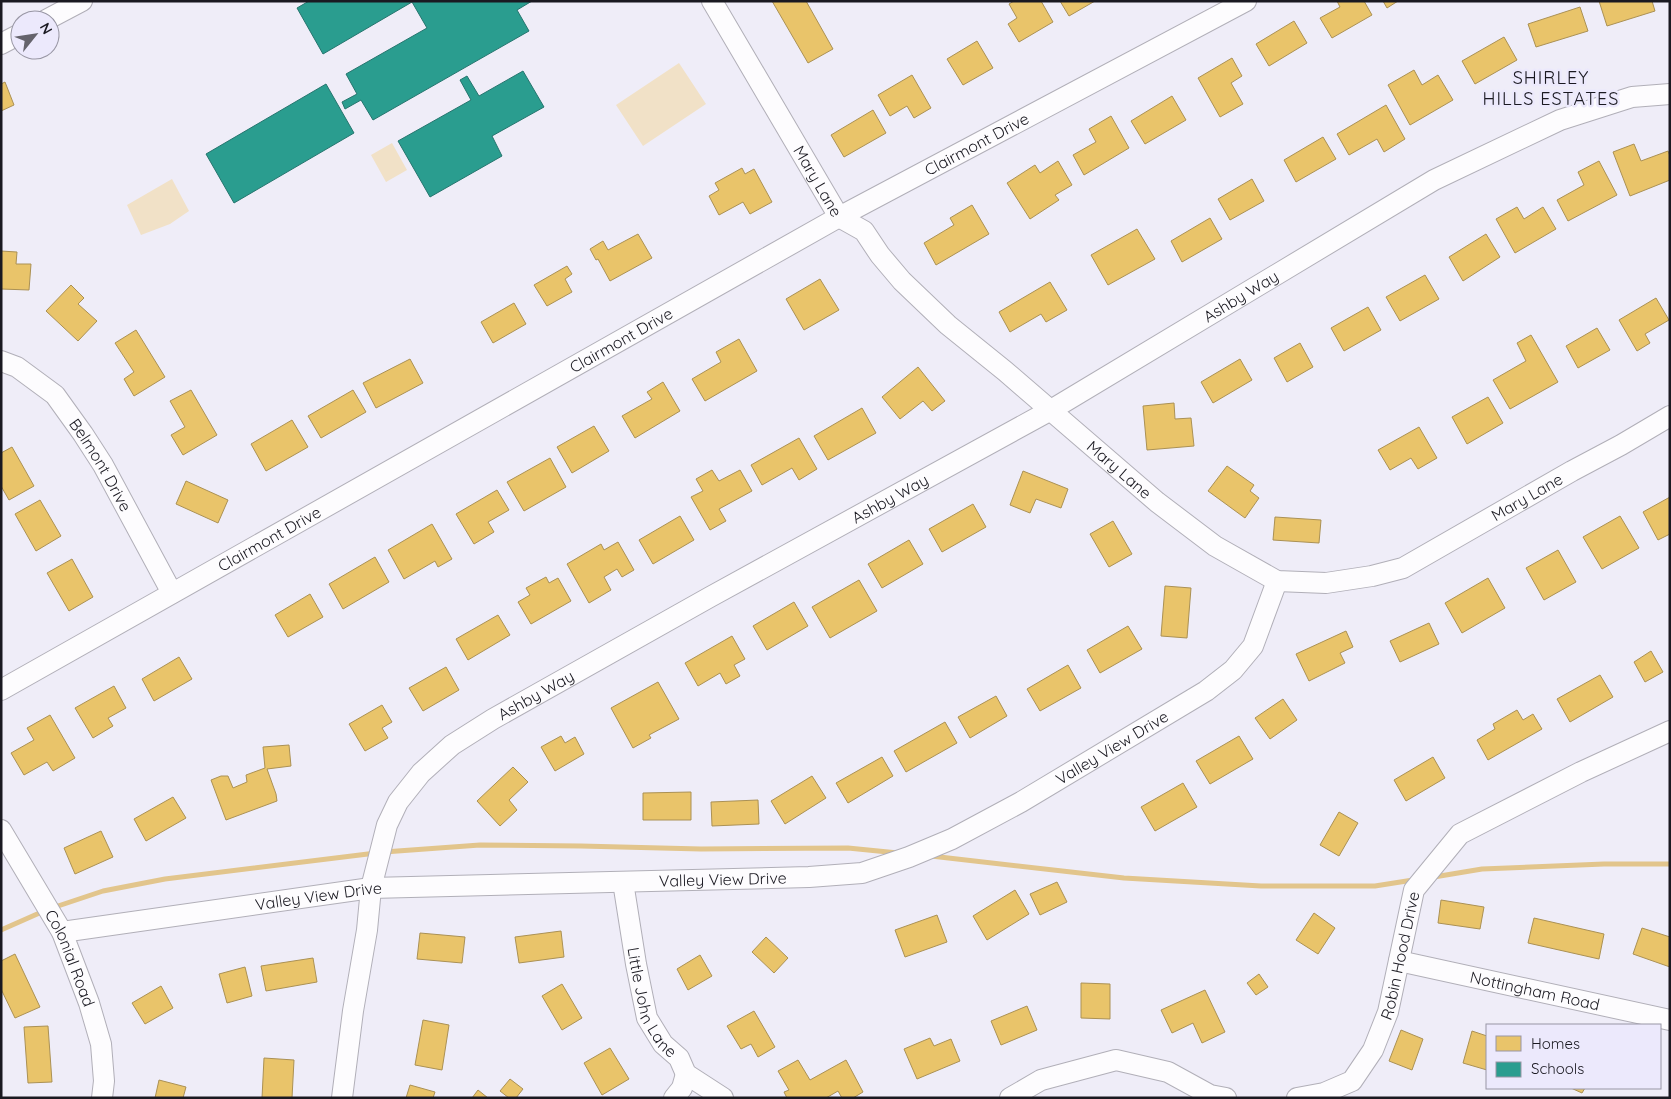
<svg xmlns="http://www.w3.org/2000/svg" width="1671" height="1099" font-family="Quicksand,sans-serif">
	<rect width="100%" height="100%" fill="#efedf8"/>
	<path fill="#f1e1c7" d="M 679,63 L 706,104 L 643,146 L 616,105 Z
		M 392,143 L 407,170 L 386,182 L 371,155 Z
		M 172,179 L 189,211 L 170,224 L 141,235 L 127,205 Z"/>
	<path fill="#e9c46a" stroke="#ab9154" d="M 772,1 L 806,1 L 833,49 L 808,63 Z
		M 1014,1 L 1041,1 L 1053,22 L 1019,42 L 1008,24 L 1017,18 L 1009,4 Z
		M 1060,1 L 1095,1 L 1069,16 Z
		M 1337,1 L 1364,1 L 1372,15 L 1332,38 L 1320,18 L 1340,7 Z
		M 1383,1 L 1398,1 L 1387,8 Z
		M 1599,1 L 1652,1 L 1655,11 L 1607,26 Z
		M 1580,7 L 1588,31 L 1536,47 L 1528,24 Z
		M 1294,21 L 1307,43 L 1269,66 L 1256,44 Z
		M 1504,37 L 1517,60 L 1475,84 L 1462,61 Z
		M 977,41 L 993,68 L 963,85 L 947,59 Z
		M 1232,58 L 1242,76 L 1231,83 L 1243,104 L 1220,117 L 1198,78 Z
		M 1414,70 L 1422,85 L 1438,75 L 1453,100 L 1410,125 L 1388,85 Z
		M 912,75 L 931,108 L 914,118 L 907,106 L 890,116 L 878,95 Z
		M 5,82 L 14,105 L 1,111 L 1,84 Z
		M 1172,96 L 1186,120 L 1145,144 L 1131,121 Z
		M 1386,105 L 1405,139 L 1384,152 L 1377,139 L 1349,155 L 1337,134 Z
		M 873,110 L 886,133 L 844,157 L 831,135 Z
		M 1111,116 L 1129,148 L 1084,175 L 1073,155 L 1096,142 L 1089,129 Z
		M 1323,137 L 1336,159 L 1296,182 L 1284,160 Z
		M 1634,144 L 1641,161 L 1668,151 L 1670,156 L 1670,180 L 1630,196 L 1613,152 Z
		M 1058,161 L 1072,185 L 1055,195 L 1059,200 L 1030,219 L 1007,183 L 1035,165 L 1040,173 Z
		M 1599,161 L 1617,195 L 1568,221 L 1557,200 L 1584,185 L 1578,172 Z
		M 742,168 L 745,174 L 754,169 L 772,202 L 750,214 L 743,202 L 719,215 L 709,196 L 719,190 L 715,183 Z
		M 1252,179 L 1264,201 L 1230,220 L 1218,199 Z
		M 972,205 L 989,234 L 936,265 L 924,243 L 954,225 L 950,218 Z
		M 1517,207 L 1524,219 L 1543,207 L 1556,229 L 1515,253 L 1496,219 Z
		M 1210,218 L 1222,239 L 1182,262 L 1171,241 Z
		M 1137,229 L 1155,259 L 1108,285 L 1091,255 Z
		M 638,234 L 652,258 L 610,281 L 598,259 L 596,260 L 590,249 L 603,241 L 608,250 Z
		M 1486,234 L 1500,257 L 1463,281 L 1449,257 Z
		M 1,251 L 17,252 L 16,264 L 31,264 L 29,290 L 1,289 Z
		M 567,266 L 572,274 L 565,279 L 572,292 L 547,306 L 534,285 Z
		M 1425,275 L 1439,299 L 1400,321 L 1386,297 Z
		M 820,279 L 839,310 L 804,330 L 786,299 Z
		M 1050,282 L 1067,310 L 1046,322 L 1041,314 L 1010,332 L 999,312 Z
		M 71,285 L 84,298 L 78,304 L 97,321 L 78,341 L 46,311 Z
		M 1656,298 L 1669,320 L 1645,334 L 1650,343 L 1637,351 L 1619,320 Z
		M 514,303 L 526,324 L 493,343 L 481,322 Z
		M 1368,307 L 1381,330 L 1344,351 L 1331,328 Z
		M 1597,328 L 1610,350 L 1578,368 L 1566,346 Z
		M 136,330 L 165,377 L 134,396 L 124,379 L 134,372 L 115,343 Z
		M 1531,335 L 1558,382 L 1510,409 L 1493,380 L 1526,361 L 1517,343 Z
		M 739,339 L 757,371 L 705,401 L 692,379 L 721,362 L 716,352 Z
		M 1300,343 L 1313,367 L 1287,382 L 1274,358 Z
		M 410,359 L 423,383 L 376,408 L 363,383 Z
		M 1240,359 L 1252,380 L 1213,403 L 1201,382 Z
		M 918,367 L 945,401 L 932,411 L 923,401 L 900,419 L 882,397 Z
		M 663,382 L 680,411 L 635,438 L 622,416 L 652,399 L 647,392 Z
		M 191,390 L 217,435 L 183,455 L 171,435 L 185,427 L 170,401 Z
		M 353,390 L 366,412 L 321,438 L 308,416 Z
		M 1488,397 L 1503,423 L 1467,444 L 1452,417 Z
		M 1174,403 L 1175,419 L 1191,418 L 1194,446 L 1147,450 L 1143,406 Z
		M 862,408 L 876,433 L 828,460 L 814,436 Z
		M 292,420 L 308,447 L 266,471 L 251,444 Z
		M 594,426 L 609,451 L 572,473 L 557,447 Z
		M 1419,427 L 1437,458 L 1418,469 L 1411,458 L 1390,470 L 1378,450 Z
		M 799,438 L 817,469 L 799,480 L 792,468 L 762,485 L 751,465 Z
		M 12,447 L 34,486 L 9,500 L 1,486 L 1,453 Z
		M 550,458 L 566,487 L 524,511 L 507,482 Z
		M 1227,466 L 1254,485 L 1250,491 L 1259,498 L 1245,518 L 1208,491 Z
		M 712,470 L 719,481 L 740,470 L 752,491 L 719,509 L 726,521 L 710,530 L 691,497 L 703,491 L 696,479 Z
		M 1023,471 L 1068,489 L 1061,508 L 1036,499 L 1030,513 L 1010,505 Z
		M 186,481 L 228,500 L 218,523 L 176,504 Z
		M 497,490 L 509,510 L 488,522 L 494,532 L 474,544 L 456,514 Z
		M 1670,497 L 1670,534 L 1658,540 L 1643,512 Z
		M 40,500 L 61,536 L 36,551 L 15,514 Z
		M 973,504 L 986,527 L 942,552 L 929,529 Z
		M 680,516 L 694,540 L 653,564 L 639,540 Z
		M 1620,516 L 1639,548 L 1602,569 L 1583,537 Z
		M 1275,517 L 1321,520 L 1319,543 L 1273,540 Z
		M 1113,521 L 1132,554 L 1109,567 L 1090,534 Z
		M 432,524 L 452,559 L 438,567 L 435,561 L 404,579 L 388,550 Z
		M 909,540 L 923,564 L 882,588 L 868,564 Z
		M 618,542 L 634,570 L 622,577 L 617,569 L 604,577 L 611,590 L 589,603 L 567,564 L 601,544 L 604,550 Z
		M 1558,550 L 1576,582 L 1544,600 L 1526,568 Z
		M 375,557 L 389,582 L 343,609 L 329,584 Z
		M 72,559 L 93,597 L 69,611 L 47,573 Z
		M 546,577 L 549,583 L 558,578 L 571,601 L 531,624 L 518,602 L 530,595 L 526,588 Z
		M 1488,578 L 1505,608 L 1462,633 L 1445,603 Z
		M 859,580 L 877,611 L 830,638 L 812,607 Z
		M 1165,586 L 1191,588 L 1187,638 L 1161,636 Z
		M 310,594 L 323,617 L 288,637 L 275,615 Z
		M 794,602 L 808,626 L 767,650 L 753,626 Z
		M 498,615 L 510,635 L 468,660 L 456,639 Z
		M 1429,623 L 1439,644 L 1400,662 L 1390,641 Z
		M 1128,626 L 1142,649 L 1100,673 L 1087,650 Z
		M 1346,631 L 1353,647 L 1340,653 L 1345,663 L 1309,681 L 1296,654 Z
		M 732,636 L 745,659 L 734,665 L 740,676 L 726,684 L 720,673 L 698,686 L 685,663 Z
		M 1651,651 L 1663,672 L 1645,682 L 1634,662 Z
		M 179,657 L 192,679 L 154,701 L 142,679 Z
		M 1068,665 L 1081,688 L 1040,711 L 1027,689 Z
		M 446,667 L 459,690 L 423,711 L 409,688 Z
		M 1600,675 L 1613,697 L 1570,722 L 1557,699 Z
		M 658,682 L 679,719 L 649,735 L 651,738 L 633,748 L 611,708 Z
		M 114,686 L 126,708 L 108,718 L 113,726 L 93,738 L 75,708 Z
		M 996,696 L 1007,716 L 970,738 L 958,717 Z
		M 1283,699 L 1297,720 L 1270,739 L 1255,718 Z
		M 382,705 L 392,722 L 382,728 L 388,738 L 365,751 L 349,724 Z
		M 1517,710 L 1523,720 L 1533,714 L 1542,729 L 1488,760 L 1477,740 L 1495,729 L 1493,724 Z
		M 50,715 L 75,758 L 53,771 L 47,762 L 24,775 L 11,753 L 34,740 L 27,728 Z
		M 945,722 L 957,743 L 906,772 L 894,751 Z
		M 561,736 L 565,743 L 575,737 L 584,754 L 555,771 L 541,747 Z
		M 1239,736 L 1253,759 L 1210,784 L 1196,761 Z
		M 289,745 L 291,766 L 267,769 L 276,794 L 277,801 L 226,820 L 211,780 L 221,776 L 228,776 L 233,788 L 247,782 L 246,775 L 265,768 L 263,747 Z
		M 882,757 L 893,776 L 848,803 L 836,783 Z
		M 1433,757 L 1445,778 L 1406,801 L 1394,780 Z
		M 513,767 L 528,782 L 509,800 L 517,810 L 500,826 L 477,801 Z
		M 812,776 L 826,798 L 785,824 L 771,801 Z
		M 1183,783 L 1197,807 L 1155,831 L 1141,807 Z
		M 691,792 L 691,820 L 643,820 L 643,793 Z
		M 173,797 L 186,818 L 146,841 L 134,819 Z
		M 758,800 L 759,824 L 712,826 L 711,802 Z
		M 1339,812 L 1358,823 L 1339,856 L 1320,845 Z
		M 101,831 L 113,857 L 75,874 L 64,848 Z
		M 1057,882 L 1067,902 L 1040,915 L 1030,894 Z
		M 1015,890 L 1029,914 L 987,940 L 973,916 Z
		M 1441,900 L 1484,907 L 1480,929 L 1438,923 Z
		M 1314,913 L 1335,928 L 1318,954 L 1296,940 Z
		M 937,915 L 947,942 L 905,957 L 895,930 Z
		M 1534,918 L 1604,934 L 1599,959 L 1528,943 Z
		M 1642,928 L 1670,937 L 1670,967 L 1633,954 Z
		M 561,931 L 564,957 L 519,963 L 515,937 Z
		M 420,933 L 465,937 L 462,963 L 417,959 Z
		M 766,937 L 788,958 L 774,973 L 752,952 Z
		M 15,954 L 40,1007 L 15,1018 L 1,989 L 1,961 Z
		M 700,955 L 712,976 L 688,990 L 677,969 Z
		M 313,958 L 317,982 L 266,991 L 261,966 Z
		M 245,967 L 252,996 L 227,1003 L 219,974 Z
		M 1259,974 L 1268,987 L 1256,995 L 1247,983 Z
		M 1081,983 L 1110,984 L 1110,1019 L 1081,1018 Z
		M 562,984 L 582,1018 L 562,1030 L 542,996 Z
		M 161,986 L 173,1008 L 145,1024 L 132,1003 Z
		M 1205,990 L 1225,1032 L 1202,1043 L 1193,1023 L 1172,1033 L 1161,1010 Z
		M 1027,1006 L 1037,1030 L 1001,1045 L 991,1021 Z
		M 754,1011 L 775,1047 L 758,1057 L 751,1044 L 741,1049 L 727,1026 Z
		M 423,1020 L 449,1025 L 442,1070 L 415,1065 Z
		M 48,1026 L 52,1082 L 28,1083 L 24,1027 Z
		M 1401,1030 L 1423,1039 L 1412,1070 L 1389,1061 Z
		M 1472,1031 L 1487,1036 L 1487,1070 L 1463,1063 Z
		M 930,1038 L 934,1046 L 951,1039 L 960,1061 L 917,1079 L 904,1049 Z
		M 610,1048 L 629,1079 L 602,1095 L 584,1063 Z
		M 264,1058 L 294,1060 L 292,1098 L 262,1098 Z
		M 798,1060 L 810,1080 L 846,1060 L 863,1092 L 853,1098 L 842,1098 L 838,1091 L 826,1098 L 787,1098 L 784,1092 L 789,1090 L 778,1071 Z
		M 510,1079 L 523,1089 L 516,1098 L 509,1098 L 500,1091 Z
		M 159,1080 L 186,1087 L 183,1098 L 155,1098 Z
		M 410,1085 L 435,1092 L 433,1098 L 406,1098 Z
		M 1571,1088 L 1585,1088 L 1582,1093 Z
		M 478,1090 L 488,1098 L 472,1098 Z"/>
	<path fill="#2a9d8f" stroke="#25756e" d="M 309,1 L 532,1 L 517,10 L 529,31 L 373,120 L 361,100 L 345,109 L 342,102 L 357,94 L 346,74 L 427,28 L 412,2 L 323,54 L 297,8 Z
		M 523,71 L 544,107 L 492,136 L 502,156 L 430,197 L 398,141 L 471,100 L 460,80 L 467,76 L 479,96 Z
		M 326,84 L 354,133 L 234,203 L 206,154 Z"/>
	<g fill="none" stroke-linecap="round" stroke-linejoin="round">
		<path stroke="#e2c58c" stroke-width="5" d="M 384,852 L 480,845 L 581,846 L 701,849 L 848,848 L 898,853
			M 931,856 L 1124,878 L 1261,886 L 1375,886 L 1413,880
			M 1434,877 L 1482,869 L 1604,864 L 1670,864
			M 52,908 L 103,891 L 165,879 L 376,853
			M 1,930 L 44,911"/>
		<defs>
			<g id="minor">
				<path id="s1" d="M 712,1 L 839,217 L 864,231 L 880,255 L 902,281 L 948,325 L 1005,371 L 1157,502 L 1215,546 L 1277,581 L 1326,583 L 1372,576 L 1403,568 L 1572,471 L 1621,445 L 1670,416"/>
				<path d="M 46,20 L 82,1"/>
				<path d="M 1,44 L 20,34"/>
				<path id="s2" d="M 1,361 L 17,367 L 55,395 L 83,434 L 103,465 L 172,593"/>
				<path id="s3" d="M 1,690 L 839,217 L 1246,1"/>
				<path id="s4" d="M 1,830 L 62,932 L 89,1003 L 101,1044 L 104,1081 L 102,1098"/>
				<path id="s5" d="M 623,882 L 636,964 L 647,1018 L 663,1044 L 679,1058 L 686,1074 L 723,1098"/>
				<path id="s6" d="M 62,932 L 371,888 L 809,877 L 862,873 L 909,857 L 952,839 L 1021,802 L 1206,691 L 1233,670 L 1253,646 L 1277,581"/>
				<path id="s7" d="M 1399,961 L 1670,1020"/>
				<path id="s8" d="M 342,1098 L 353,1011 L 367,930 L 371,888 L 387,825 L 398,802 L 421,773 L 452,745 L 493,719 L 710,597 L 1051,410 L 1434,180 L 1560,120 L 1632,97 L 1670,94"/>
				<path d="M 674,1098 L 682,1088 L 686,1074"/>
				<path d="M 1010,1098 L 1041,1080 L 1116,1060 L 1168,1072 L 1210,1095 L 1226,1098"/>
				<path id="s9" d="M 1297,1098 L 1324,1093 L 1352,1081 L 1373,1050 L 1388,1012 L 1414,890 L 1460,834 L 1581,772 L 1670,731"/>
			</g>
		</defs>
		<use href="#minor" stroke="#b1afb8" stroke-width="22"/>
		<use href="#minor" stroke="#fdfcfe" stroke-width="20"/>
	</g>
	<g text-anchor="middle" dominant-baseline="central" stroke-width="5" stroke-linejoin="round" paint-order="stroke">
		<g font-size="16" fill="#1a1921" stroke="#ece9fc">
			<text stroke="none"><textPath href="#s3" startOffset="1118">Clairmont Drive</textPath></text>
			<text stroke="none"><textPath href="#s1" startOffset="209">Mary Lane</textPath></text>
			<text stroke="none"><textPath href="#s8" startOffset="1289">Ashby Way</textPath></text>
			<text stroke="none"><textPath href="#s3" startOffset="712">Clairmont Drive</textPath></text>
			<text stroke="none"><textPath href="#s2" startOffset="148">Belmont Drive</textPath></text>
			<text stroke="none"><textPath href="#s1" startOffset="630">Mary Lane</textPath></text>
			<text stroke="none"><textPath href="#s1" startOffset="1094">Mary Lane</textPath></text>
			<text stroke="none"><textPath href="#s8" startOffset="884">Ashby Way</textPath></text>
			<text stroke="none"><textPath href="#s3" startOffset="308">Clairmont Drive</textPath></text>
			<text stroke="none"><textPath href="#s8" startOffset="479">Ashby Way</textPath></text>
			<text stroke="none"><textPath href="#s6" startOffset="1084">Valley View Drive</textPath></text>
			<text stroke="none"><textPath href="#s6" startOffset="664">Valley View Drive</textPath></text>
			<text stroke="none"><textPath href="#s6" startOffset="259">Valley View Drive</textPath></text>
			<text stroke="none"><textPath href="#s9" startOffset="194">Robin Hood Drive</textPath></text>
			<text stroke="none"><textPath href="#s4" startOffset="146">Colonial Road</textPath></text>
			<text stroke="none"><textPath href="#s7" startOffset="139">Nottingham Road</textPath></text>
			<text stroke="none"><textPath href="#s5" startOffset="125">Little John Lane</textPath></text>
		</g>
		<g font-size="18" letter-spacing="1" fill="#1a1921" stroke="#ece9fc">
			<text x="1551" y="77">SHIRLEY<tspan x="1551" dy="21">HILLS ESTATES</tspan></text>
		</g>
	</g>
	<rect width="1671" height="1099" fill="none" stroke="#1a1921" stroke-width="5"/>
	<rect x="1486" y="1024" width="175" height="65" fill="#ece9fc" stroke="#9896a4"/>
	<rect x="1496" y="1036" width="25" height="15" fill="#e9c46a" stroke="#9896a4"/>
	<text x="1531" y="1049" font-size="15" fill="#1a1921">Homes</text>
	<rect x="1496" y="1062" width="25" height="15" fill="#2a9d8f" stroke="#9896a4"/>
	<text x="1531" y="1074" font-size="15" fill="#1a1921">Schools</text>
	<g transform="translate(35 35) rotate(60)"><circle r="24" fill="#ece9fc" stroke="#9896a4"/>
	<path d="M0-4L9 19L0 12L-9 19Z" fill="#65636c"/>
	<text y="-8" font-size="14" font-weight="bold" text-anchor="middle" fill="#1a1921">N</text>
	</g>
</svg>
